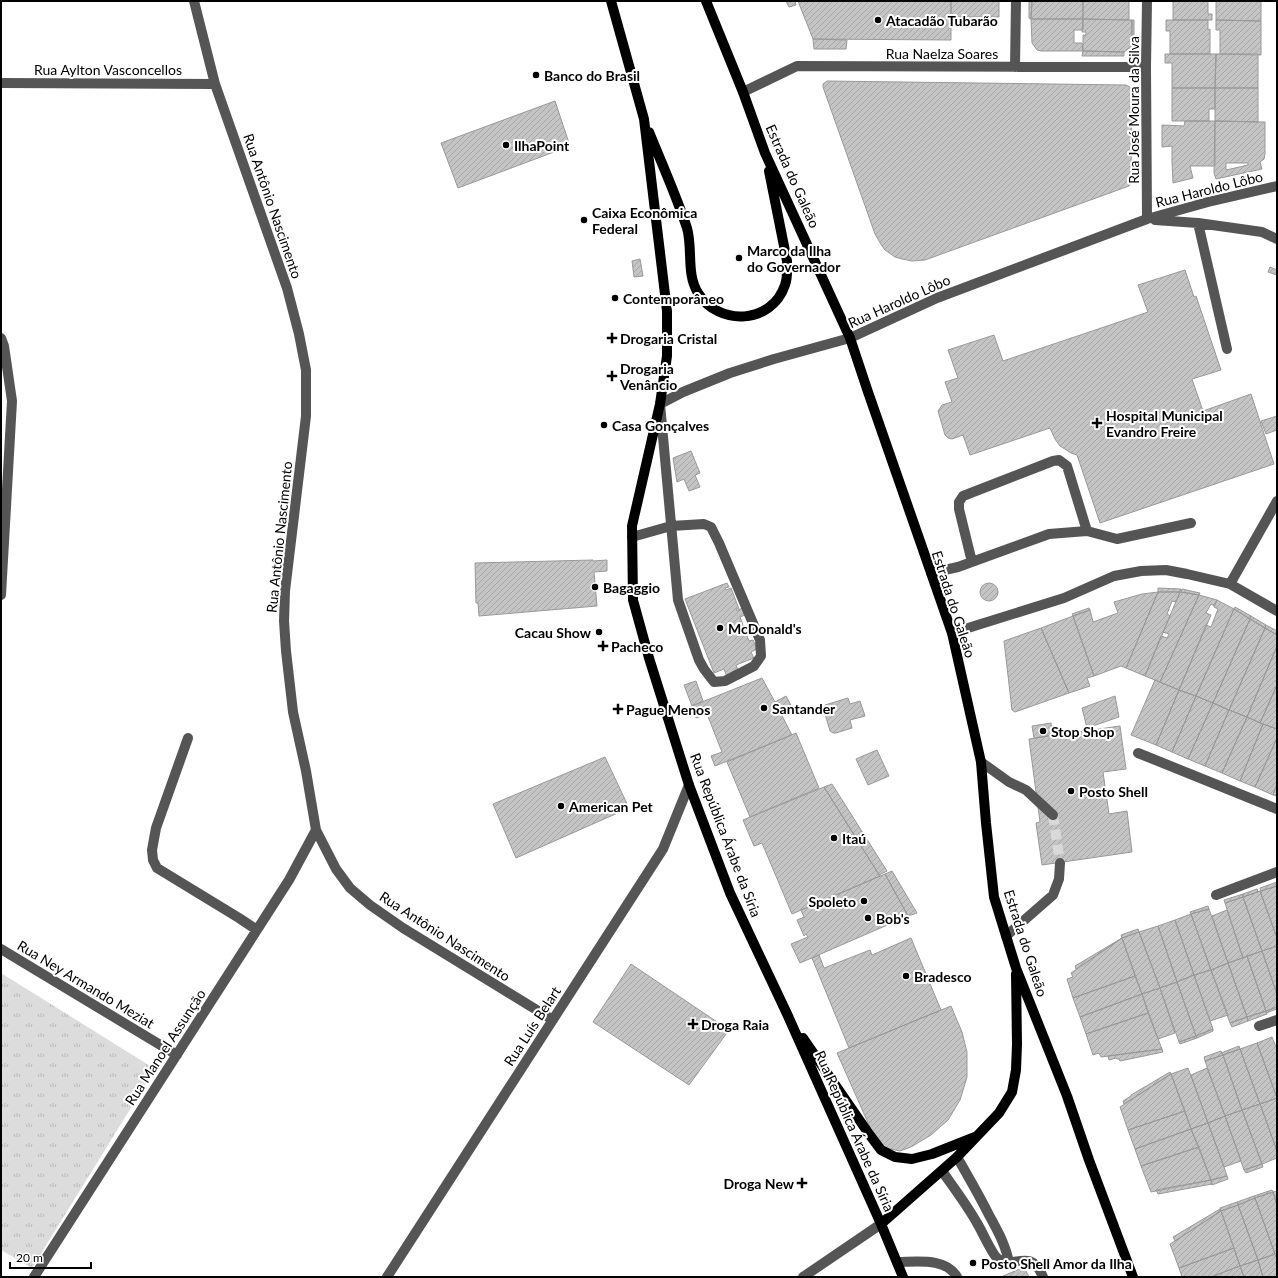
<svg xmlns="http://www.w3.org/2000/svg" width="1278" height="1278" font-family="Lato,sans-serif">
	<defs>
		<pattern id="park-tufts" width="24" height="20" patternUnits="userSpaceOnUse"><rect width="24" height="20" fill="#dcdcdc"/><path d="M3 7l-1-3M5 7V3M7 7l1-3M15 17l-1-3M17 17v-4M19 17l1-3" fill="none" stroke="#bbb"/></pattern>
		<pattern id="building-hatch" width="6" height="6" patternUnits="userSpaceOnUse"><rect width="6" height="6" fill="#c4c4c4"/><path d="M-1 1l2-2M0 6l6-6M5 7l2-2" fill="none" stroke="#a7a7a7"/></pattern>
	</defs>
	<rect width="100%" height="100%" fill="#fff"/>
	<path fill="url(#park-tufts)" d="M 1,973 L 155,1069 L 32,1268 L 1,1250 Z"/>
	<path fill="url(#building-hatch)" stroke="#999" fill-rule="evenodd" d="M 786,1 L 795,1 L 796,5 L 789,7 Z
		M 798,1 L 951,1 L 951,40 L 813,39 Z
		M 951,1 L 999,1 L 999,17 L 951,17 Z
		M 1029,1 L 1032,1 L 1031,19 L 1029,18 Z
		M 1032,1 L 1083,1 L 1083,19 L 1031,19 Z
		M 1083,1 L 1129,1 L 1129,20 L 1083,19 Z
		M 1173,1 L 1208,1 L 1208,14 L 1212,14 L 1212,20 L 1173,20 Z
		M 1216,1 L 1261,1 L 1261,21 L 1216,20 Z
		M 1031,19 L 1083,19 L 1083,30 L 1074,30 L 1074,43 L 1082,43 L 1083,51 L 1041,51 L 1037,50 L 1032,43 Z
		M 1083,19 L 1132,20 L 1132,45 L 1131,47 L 1124,52 L 1083,51 L 1083,35 L 1086,35 L 1086,32 L 1082,32 Z
		M 1132,20 L 1134,20 L 1134,45 L 1132,44 L 1131,43 Z
		M 1166,20 L 1208,20 L 1208,30 L 1210,29 L 1210,54 L 1170,54 L 1170,31 L 1166,31 Z
		M 1216,20 L 1261,21 L 1261,55 L 1220,54 L 1220,30 L 1216,30 Z
		M 813,39 L 847,40 L 846,49 L 814,49 Z
		M 1083,51 L 1124,52 L 1124,56 L 1082,56 Z
		M 1165,54 L 1216,54 L 1215,88 L 1172,88 L 1172,63 L 1165,63 Z
		M 1216,54 L 1258,54 L 1258,88 L 1215,88 Z
		M 827,81 L 1126,85 L 1130,87 L 1132,91 L 1131,182 L 1129,186 L 925,260 L 912,261 L 902,259 L 895,257 L 885,250 L 882,246 L 875,234 L 823,87 L 823,84 Z
		M 1172,88 L 1215,88 L 1215,109 L 1209,109 L 1209,121 L 1172,121 Z
		M 1215,88 L 1258,88 L 1258,122 L 1215,121 Z
		M 555,101 L 570,146 L 458,188 L 441,143 Z
		M 1185,121 L 1215,121 L 1215,166 L 1190,166 L 1193,178 L 1173,183 L 1172,162 L 1172,146 L 1162,147 L 1162,125 L 1184,126 Z
		M 1215,121 L 1265,122 L 1265,154 L 1264,159 L 1260,162 L 1262,169 L 1216,179 L 1214,173 ZM 1226,163 L 1248,163 L 1248,165 L 1226,170 Z
		M 640,259 L 643,276 L 634,277 L 632,261 Z
		M 1270,267 L 1277,270 L 1277,275 L 1268,272 Z
		M 1185,270 L 1194,297 L 1196,296 L 1221,370 L 1192,379 L 1203,411 L 1251,394 L 1274,464 L 1100,523 L 1077,455 L 1071,453 L 1060,446 L 1055,439 L 1050,428 L 970,455 L 963,435 L 952,439 L 948,438 L 945,435 L 938,411 L 942,405 L 952,402 L 945,382 L 958,378 L 948,350 L 994,335 L 1003,361 L 1119,322 L 1148,312 L 1138,285 Z
		M 1277,416 L 1277,430 L 1266,434 L 1261,421 Z
		M 691,451 L 700,473 L 695,475 L 700,487 L 689,491 L 684,479 L 677,482 L 673,458 Z
		M 593,560 L 593,561 L 607,560 L 607,571 L 594,572 L 597,606 L 479,616 L 478,603 L 476,603 L 475,563 Z
		M 727,583 L 729,587 L 725,588 L 726,590 L 731,588 L 739,609 L 736,609 L 737,611 L 742,608 L 745,615 L 740,617 L 749,641 L 753,640 L 757,649 L 751,652 L 754,658 L 736,665 L 741,678 L 729,682 L 724,669 L 714,673 L 685,599 Z
		M980 592a9 9 0 1 1 18 0a9 9 0 1 1-18 0Z
		M 1158,588 L 1181,589 L 1180,592 L 1158,592 Z
		M 1182,589 L 1200,593 L 1199,595 L 1181,592 Z
		M 1158,592 L 1180,592 L 1176,602 L 1172,601 L 1167,614 L 1170,616 L 1145,676 L 1126,668 Z
		M 1158,592 L 1126,668 L 1121,666 L 1094,676 L 1073,616 L 1090,610 L 1093,622 L 1118,613 L 1114,602 L 1142,594 Z
		M 1180,592 L 1199,595 L 1160,682 L 1145,676 L 1161,636 L 1167,638 L 1169,634 L 1163,632 Z
		M 1199,595 L 1217,600 L 1214,606 L 1211,604 L 1206,613 L 1211,615 L 1179,690 L 1160,682 Z
		M 1217,600 L 1234,609 L 1196,696 L 1179,690 L 1206,625 L 1211,627 L 1218,609 L 1214,607 Z
		M 1235,607 L 1251,616 L 1250,619 L 1234,609 Z
		M 1089,608 L 1090,610 L 1073,616 L 1072,614 Z
		M 1234,609 L 1250,619 L 1213,703 L 1196,696 Z
		M 1073,616 L 1094,676 L 1087,678 L 1090,686 L 1069,693 L 1041,628 Z
		M 1251,616 L 1266,625 L 1265,628 L 1250,619 Z
		M 1250,619 L 1265,628 L 1229,710 L 1213,703 Z
		M 1266,625 L 1277,631 L 1277,635 L 1265,628 Z
		M 1041,628 L 1069,693 L 1015,712 L 1012,710 L 1004,641 Z
		M 1265,628 L 1277,635 L 1277,646 L 1247,717 L 1229,710 Z
		M 1277,646 L 1277,685 L 1260,723 L 1247,717 Z
		M 762,678 L 775,702 L 786,696 L 792,707 L 780,712 L 792,735 L 715,766 L 711,756 L 722,752 L 707,714 L 696,718 L 692,706 Z
		M 1155,680 L 1179,690 L 1156,745 L 1131,735 Z
		M 696,681 L 703,701 L 692,706 L 684,685 Z
		M 1277,685 L 1277,729 L 1260,723 Z
		M 1179,690 L 1196,696 L 1172,752 L 1156,745 Z
		M 1115,696 L 1119,717 L 1087,728 L 1082,708 Z
		M 1196,696 L 1213,703 L 1188,759 L 1172,752 Z
		M 848,698 L 850,704 L 860,701 L 865,716 L 850,720 L 852,728 L 836,733 L 833,733 L 830,731 L 823,707 L 825,705 Z
		M 1213,703 L 1229,710 L 1205,766 L 1188,759 Z
		M 1229,710 L 1247,717 L 1222,773 L 1205,766 Z
		M 1247,717 L 1263,724 L 1240,781 L 1222,773 Z
		M 1051,723 L 1053,735 L 1034,738 L 1032,726 Z
		M 1263,724 L 1277,729 L 1277,738 L 1255,787 L 1240,781 Z
		M 1120,726 L 1126,769 L 1103,772 L 1109,814 L 1127,811 L 1132,852 L 1042,865 L 1036,823 L 1040,822 L 1029,739 Z
		M 796,733 L 819,788 L 750,817 L 727,762 Z
		M 1277,738 L 1277,784 L 1273,795 L 1255,787 Z
		M 877,750 L 889,776 L 868,785 L 856,759 Z
		M 605,757 L 629,808 L 516,858 L 493,804 Z
		M 832,784 L 887,871 L 879,875 L 824,787 Z
		M 1277,784 L 1277,796 L 1273,795 Z
		M 824,787 L 880,876 L 792,914 L 762,843 L 754,846 L 743,820 Z
		M 892,871 L 917,913 L 908,916 L 885,874 Z
		M 885,874 L 908,916 L 800,963 L 791,944 L 808,937 L 806,934 L 804,936 L 797,920 L 804,917 L 801,910 Z
		M 1277,882 L 1277,886 L 1261,891 L 1260,888 Z
		M 1277,886 L 1277,938 L 1260,891 Z
		M 1257,889 L 1258,892 L 1243,897 L 1243,894 Z
		M 1260,891 L 1277,938 L 1277,946 L 1262,951 L 1243,897 Z
		M 1243,894 L 1243,897 L 1225,903 L 1224,900 Z
		M 1243,897 L 1262,951 L 1243,958 L 1225,903 Z
		M 1208,906 L 1209,909 L 1191,914 L 1190,912 Z
		M 1209,909 L 1228,963 L 1211,970 L 1191,914 Z
		M 1227,910 L 1243,958 L 1228,963 L 1212,916 Z
		M 1191,914 L 1211,970 L 1194,975 L 1175,920 Z
		M 1175,920 L 1194,975 L 1177,982 L 1158,926 Z
		M 1158,926 L 1177,982 L 1160,988 L 1139,932 Z
		M 1138,929 L 1139,932 L 1122,938 L 1121,935 Z
		M 1139,932 L 1160,988 L 1142,994 L 1122,938 Z
		M 911,938 L 941,1010 L 849,1048 L 812,958 L 819,955 L 824,968 L 870,950 L 872,955 Z
		M 1122,938 L 1135,976 L 1073,998 L 1067,979 L 1073,977 L 1071,973 Z
		M 1122,938 L 1084,964 L 1076,969 L 1075,966 Z
		M 1277,946 L 1277,994 L 1262,951 Z
		M 1262,951 L 1277,994 L 1277,1007 L 1266,1011 L 1247,956 Z
		M 1247,956 L 1266,1011 L 1247,1017 L 1228,963 Z
		M 1228,963 L 1247,1017 L 1230,1023 L 1211,970 Z
		M 631,964 L 729,1030 L 689,1085 L 593,1022 Z
		M 1211,970 L 1228,1015 L 1210,1021 L 1194,975 Z
		M 1194,975 L 1213,1029 L 1196,1036 L 1177,982 Z
		M 1135,976 L 1142,994 L 1080,1017 L 1073,998 Z
		M 1177,982 L 1196,1036 L 1179,1042 L 1160,988 Z
		M 1160,988 L 1175,1033 L 1158,1039 L 1142,994 Z
		M 1142,994 L 1148,1013 L 1086,1034 L 1080,1017 Z
		M 951,1006 L 962,1032 L 967,1052 L 967,1077 L 960,1100 L 948,1120 L 931,1135 L 911,1147 L 900,1151 L 886,1148 L 877,1143 L 837,1053 Z
		M 1277,1007 L 1277,1009 L 1266,1013 L 1266,1011 Z
		M 1266,1011 L 1267,1014 L 1248,1021 L 1247,1017 Z
		M 1148,1013 L 1162,1049 L 1101,1057 L 1099,1053 L 1093,1055 L 1086,1034 Z
		M 1247,1017 L 1248,1021 L 1232,1027 L 1230,1023 Z
		M 1213,1029 L 1213,1031 L 1197,1038 L 1196,1036 Z
		M 1196,1036 L 1197,1038 L 1180,1044 L 1179,1042 Z
		M 1272,1037 L 1276,1047 L 1277,1046 L 1277,1098 L 1257,1043 Z
		M 1257,1043 L 1277,1098 L 1260,1104 L 1240,1049 Z
		M 1239,1046 L 1240,1049 L 1223,1055 L 1221,1053 Z
		M 1162,1049 L 1163,1052 L 1120,1061 L 1119,1059 L 1117,1059 L 1116,1058 L 1109,1060 L 1108,1056 Z
		M 1240,1049 L 1260,1104 L 1242,1110 L 1223,1055 Z
		M 1221,1051 L 1223,1055 L 1205,1061 L 1204,1057 Z
		M 1223,1055 L 1242,1110 L 1225,1116 L 1205,1061 Z
		M 1188,1068 L 1208,1123 L 1191,1129 L 1171,1074 Z
		M 1207,1068 L 1225,1116 L 1208,1123 L 1191,1075 Z
		M 1170,1072 L 1171,1074 L 1124,1104 L 1123,1101 L 1131,1096 L 1131,1095 Z
		M 1171,1074 L 1185,1111 L 1128,1130 L 1120,1107 Z
		M 1277,1098 L 1277,1151 L 1260,1104 Z
		M 1260,1104 L 1277,1151 L 1277,1158 L 1262,1164 L 1242,1110 Z
		M 1242,1110 L 1262,1164 L 1244,1170 L 1225,1116 Z
		M 1185,1111 L 1191,1129 L 1135,1149 L 1128,1130 Z
		M 1225,1116 L 1241,1161 L 1224,1167 L 1208,1123 Z
		M 1208,1123 L 1224,1167 L 1227,1176 L 1211,1180 L 1191,1129 Z
		M 1191,1129 L 1199,1147 L 1141,1166 L 1135,1149 Z
		M 1199,1147 L 1211,1180 L 1151,1192 L 1141,1166 Z
		M 1262,1164 L 1263,1167 L 1246,1173 L 1244,1170 Z
		M 1227,1176 L 1228,1179 L 1212,1185 L 1211,1180 Z
		M 1211,1180 L 1212,1184 L 1158,1194 L 1156,1190 Z
		M 1272,1190 L 1273,1192 L 1255,1198 L 1254,1196 Z
		M 1277,1191 L 1277,1205 L 1273,1192 Z
		M 1273,1192 L 1277,1205 L 1277,1253 L 1275,1254 L 1255,1198 Z
		M 1254,1196 L 1255,1198 L 1238,1205 L 1237,1202 Z
		M 1255,1198 L 1275,1254 L 1258,1260 L 1238,1205 Z
		M 1237,1202 L 1238,1205 L 1221,1211 L 1220,1208 Z
		M 1238,1205 L 1258,1260 L 1240,1266 L 1221,1211 Z
		M 1220,1209 L 1221,1211 L 1175,1241 L 1173,1237 Z
		M 1221,1211 L 1234,1248 L 1179,1268 L 1170,1244 Z
		M 1234,1248 L 1240,1266 L 1211,1277 L 1182,1277 L 1179,1268 Z
		M 1275,1254 L 1277,1259 L 1277,1277 L 1263,1277 L 1258,1260 Z
		M 1258,1260 L 1263,1277 L 1244,1277 L 1240,1266 Z
		M 1240,1266 L 1244,1277 L 1211,1277 L 1229,1270 Z
		M 1024,1267 L 1029,1277 L 1001,1277 Z"/>
	<g fill="none" stroke-linecap="round" stroke-linejoin="round">
		<path stroke="#d9d9d9" stroke-width="10" stroke-dasharray="10 5" stroke-linecap="butt" d="M 1053,815 L 1060,863"/>
		<path stroke="#555" stroke-width="10" d="M 194,1 L 215,84 L 287,288 L 299,334 L 306,370 L 306,416 L 285,591 L 284,621 L 286,651 L 293,712 L 306,771 L 316,830 L 336,869 L 350,888 L 370,905 L 403,928 L 553,1020
			M 1147,1 L 1146,67 L 1147,219
			M 1015,67 L 1016,1
			M 1,83 L 215,84
			M 743,92 L 797,66 L 1146,67
			M 1155,220 L 1198,223 L 1262,232 L 1277,239
			M 1198,223 L 1227,349
			M 1,338 L 4,346 L 12,401 L 1,595
			M 632,537 L 671,526 L 704,524 L 711,527 L 719,543 L 760,640 L 761,656 L 754,666 L 725,681 L 714,682 L 704,669 L 699,660 L 678,600 L 660,404 L 683,392 L 730,373 L 774,359 L 850,338 L 937,298 L 1147,219 L 1208,202 L 1277,186
			M 972,562 L 959,509 L 959,502 L 963,496 L 1053,461 L 1059,460 L 1067,466 L 1087,531
			M 931,573 L 958,567 L 1049,534 L 1087,531 L 1117,539 L 1191,523
			M 1230,584 L 1277,501
			M 952,633 L 1064,598 L 1114,576 L 1141,571 L 1166,570 L 1187,574 L 1230,584 L 1277,611
			M 188,738 L 156,828 L 152,850 L 153,860 L 157,868 L 239,918 L 257,930
			M 1138,753 L 1277,809
			M 981,762 L 1009,782 L 1026,790 L 1053,815
			M 1216,895 L 1277,872
			M 1006,936 L 1053,895 L 1059,879 L 1060,863
			M 1,949 L 177,1055
			M 1259,1026 L 1277,1020
			M 957,1157 C 968,1176 979,1195 989,1215 C 997,1230 1006,1245 1009,1263
			M 942,1171 C 954,1188 967,1205 977,1223 C 982,1231 991,1252 997,1258 C 1012,1272 1030,1245 1043,1277
			M 897,1262 C 916,1262 946,1257 957,1277
			M 34,1277 L 289,880 L 316,830
			M 387,1277 L 663,849 L 689,785
			M 803,1277 L 881,1224"/>
		<path stroke="#000" stroke-width="10" d="M 611,1 L 644,119 L 667,311 L 667,356 L 660,404 L 632,526 L 633,600 L 649,658 L 689,785 L 730,893 L 788,1016 L 881,1224 L 903,1277
			M 706,1 L 743,92 L 765,153 L 850,338 L 868,392 L 952,633 L 981,762 L 986,823 L 994,897 L 1016,968 L 1067,1096 L 1089,1160 L 1133,1277
			M 649,132 C 662,164 676,195 687,228 C 693,249 686,274 698,293 C 719,327 772,324 785,285 C 788,277 787,269 787,261 L 769,171
			M 803,1038 L 869,1134 L 881,1150 L 895,1157 L 912,1159 L 932,1154 L 975,1137
			M 881,1224 L 957,1157 L 999,1113 L 1012,1092 L 1016,1070 L 1017,1044 L 1016,974"/>
	</g>
	<g fill="#000" stroke="#fff" stroke-width="1.5">
		<circle cx="878" cy="20" r="4"/>
		<circle cx="536" cy="75" r="4"/>
		<circle cx="506" cy="145" r="4"/>
		<circle cx="584" cy="220" r="4"/>
		<circle cx="739" cy="258" r="4"/>
		<circle cx="615" cy="298" r="4"/>
		<path d="M610 332h4v4h4v4h-4v4h-4v-4h-4v-4h4z"/>
		<path d="M610 370h4v4h4v4h-4v4h-4v-4h-4v-4h4z"/>
		<path d="M1095 417h4v4h4v4h-4v4h-4v-4h-4v-4h4z"/>
		<circle cx="604" cy="425" r="4"/>
		<circle cx="595" cy="587" r="4"/>
		<circle cx="720" cy="628" r="4"/>
		<circle cx="599" cy="632" r="4"/>
		<path d="M601 640h4v4h4v4h-4v4h-4v-4h-4v-4h4z"/>
		<circle cx="764" cy="708" r="4"/>
		<path d="M616 703h4v4h4v4h-4v4h-4v-4h-4v-4h4z"/>
		<circle cx="1043" cy="731" r="4"/>
		<circle cx="1071" cy="791" r="4"/>
		<circle cx="561" cy="806" r="4"/>
		<circle cx="834" cy="838" r="4"/>
		<circle cx="864" cy="901" r="4"/>
		<circle cx="868" cy="918" r="4"/>
		<circle cx="906" cy="976" r="4"/>
		<path d="M691 1018h4v4h4v4h-4v4h-4v-4h-4v-4h4z"/>
		<path d="M800 1177h4v4h4v4h-4v4h-4v-4h-4v-4h4z"/>
		<circle cx="973" cy="1263" r="4"/>
	</g>
	<g text-anchor="middle" dominant-baseline="central" stroke-width="4" stroke-linejoin="round" paint-order="stroke">
		<g font-size="14" font-weight="bold" fill="#000" stroke="#fff" text-anchor="start">
			<text x="886" y="20">Atacadão Tubarão</text>
			<text x="544" y="75">Banco do Brasil</text>
			<text x="514" y="145">IlhaPoint</text>
			<text x="592" y="212">Caixa Econômica<tspan x="592" dy="16">Federal</tspan></text>
			<text x="747" y="250">Marco da Ilha<tspan x="747" dy="16">do Governador</tspan></text>
			<text x="623" y="298">Contemporâneo</text>
			<text x="620" y="338">Drogaria Cristal</text>
			<text x="620" y="368">Drogaria<tspan x="620" dy="16">Venâncio</tspan></text>
			<text x="1106" y="415">Hospital Municipal<tspan x="1106" dy="16">Evandro Freire</tspan></text>
			<text x="612" y="425">Casa Gonçalves</text>
			<text x="603" y="587">Bagaggio</text>
			<text x="728" y="628">McDonald's</text>
			<text x="591" y="632" text-anchor="end">Cacau Show</text>
			<text x="611" y="646">Pacheco</text>
			<text x="772" y="708">Santander</text>
			<text x="626" y="709">Pague Menos</text>
			<text x="1051" y="731">Stop Shop</text>
			<text x="1079" y="791">Posto Shell</text>
			<text x="569" y="806">American Pet</text>
			<text x="842" y="838">Itaú</text>
			<text x="856" y="901" text-anchor="end">Spoleto</text>
			<text x="876" y="918">Bob's</text>
			<text x="914" y="976">Bradesco</text>
			<text x="701" y="1024">Droga Raia</text>
			<text x="794" y="1183" text-anchor="end">Droga New</text>
			<text x="981" y="1263">Posto Shell Amor da Ilha</text>
		</g>
		<g font-size="14" fill="#000" stroke="#fff">
			<text x="942" y="53">Rua Naelza Soares</text>
			<text x="108" y="69">Rua Aylton Vasconcellos</text>
			<text transform="translate(1133 110) rotate(-90)">Rua José Moura da Silva</text>
			<text transform="translate(793 176) rotate(66)">Estrada do Galeão</text>
			<text transform="translate(1209 189) rotate(-14)">Rua Haroldo Lôbo</text>
			<text transform="translate(273 206) rotate(71)">Rua Antônio Nascimento</text>
			<text transform="translate(899 301) rotate(-24)">Rua Haroldo Lôbo</text>
			<text transform="translate(279 537) rotate(-84)">Rua Antônio Nascimento</text>
			<text transform="translate(954 604) rotate(72)">Estrada do Galeão</text>
			<text transform="translate(726 835) rotate(69)">Rua República Árabe da Síria</text>
			<text transform="translate(445 936) rotate(33)">Rua Antônio Nascimento</text>
			<text transform="translate(1026 943) rotate(72)">Estrada do Galeão</text>
			<text transform="translate(86 984) rotate(31)">Rua Ney Armando Meziat</text>
			<text transform="translate(532 1026) rotate(-57)">Rua Luís Belart</text>
			<text transform="translate(165 1047) rotate(-57)">Rua Manoel Assunção</text>
			<text transform="translate(855 1131) rotate(66)">Rua República Árabe da Síria</text>
		</g>
	</g>
	<rect width="1278" height="1278" fill="none" stroke="#000000" stroke-width="4"/>
	<path d="M10 1262v6h81v-6" fill="none" stroke="#000000" stroke-width="2"/>
	<text x="16" y="1262" font-size="12" fill="#000000" stroke="#ffffff" stroke-width="3" paint-order="stroke">20 m</text>
</svg>
